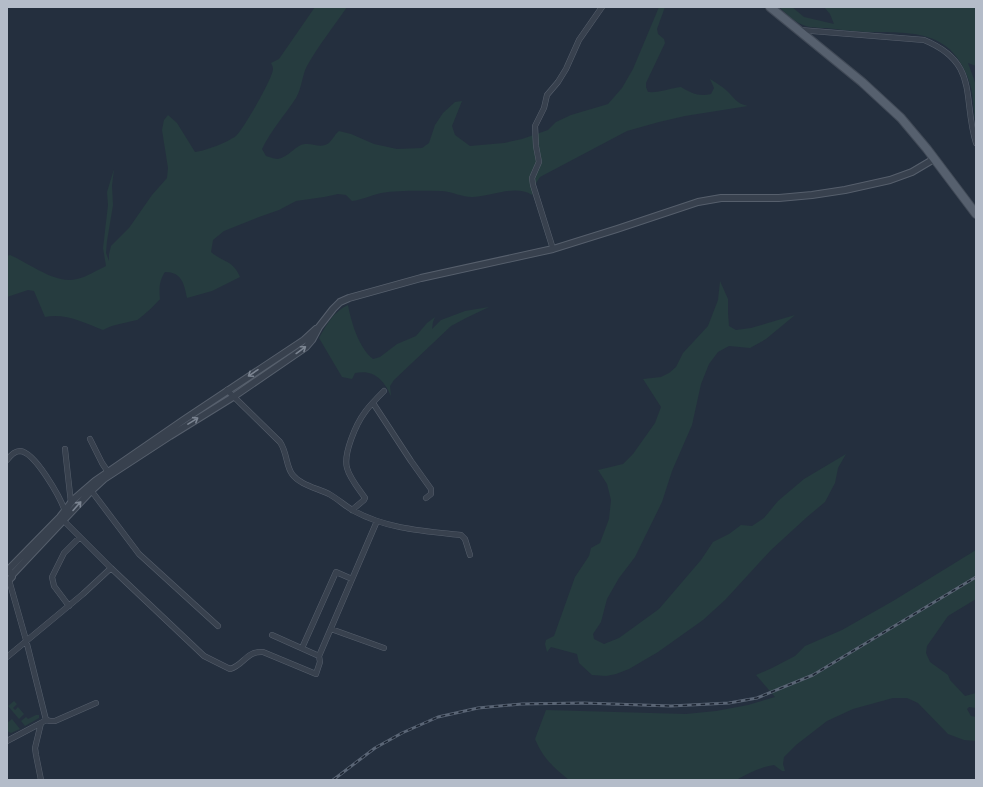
<svg xmlns="http://www.w3.org/2000/svg" width="983" height="787" font-family="Lato,sans-serif">
	<rect width="100%" height="100%" fill="#242f3e"/>
	<path fill="#263c3f" d="M 315,7 L 347,7 C 334,26 318,46 307,66 C 302,75 302,88 296,98 C 285,115 271,130 262,149 L 266,156 C 270,157 275,159 278,159 C 289,157 295,145 305,144 C 314,143 321,149 329,143 C 333,139 335,134 339,131 L 351,134 L 374,144 L 397,149 L 422,148 L 429,143 L 435,125 L 443,113 L 455,102 L 462,101 L 452,126 L 455,135 L 470,146 L 504,143 L 522,139 L 548,130 L 556,122 L 571,115 L 608,104 L 622,88 L 633,69 L 659,7 L 665,7 L 657,29 L 658,34 L 664,39 L 665,43 L 646,83 L 646,87 L 648,92 C 660,93 670,88 681,87 C 691,93 699,97 711,94 L 714,88 L 710,79 C 716,83 722,86 727,91 C 735,98 735,103 748,106 L 685,116 L 659,122 L 627,131 L 540,177 L 536,183 L 532,195 C 515,184 491,197 472,197 C 462,197 453,192 442,191 C 423,191 401,190 381,193 C 371,195 362,200 352,201 L 346,195 L 338,194 L 324,197 L 296,201 L 279,210 L 259,217 L 224,231 L 213,240 L 211,252 C 224,263 233,260 240,277 L 212,291 L 187,298 C 184,284 182,272 165,272 C 159,281 159,289 160,299 C 157,303 140,319 137,320 C 125,323 114,324 103,330 C 85,323 65,313 45,317 L 34,291 L 28,290 L 7,297 L 7,256 L 10,255 C 29,263 56,285 77,279 C 87,277 97,270 106,266 L 103,248 L 108,205 L 107,192 L 114,169 L 112,186 L 113,205 L 107,241 L 106,253 L 109,261 L 109,254 L 111,246 L 129,228 L 152,195 L 167,178 L 168,168 L 162,130 L 164,120 L 168,115 L 177,123 L 195,152 C 205,151 228,142 236,136 C 243,130 273,78 273,69 C 273,67 272,65 271,63 L 279,59 Z
		M 779,7 L 792,7 L 804,17 L 834,24 L 830,14 L 824,7 L 976,7 L 976,66 L 968,63 L 976,85 L 976,126 C 973,110 974,93 968,78 C 949,28 910,33 866,32 C 853,31 840,30 827,28 C 819,28 810,28 803,25 C 794,22 786,13 779,7 Z
		M 720,281 L 728,299 L 728,313 L 729,326 L 736,330 L 751,328 L 795,315 L 766,339 L 750,348 L 729,346 L 718,352 L 709,364 L 701,384 L 692,425 L 672,471 L 662,502 L 635,557 L 619,578 L 607,599 L 601,622 L 593,634 L 594,639 L 604,644 L 619,638 L 659,609 L 701,560 L 713,542 L 729,534 L 741,525 L 752,526 L 764,518 L 778,501 L 804,479 L 846,454 L 838,468 L 835,483 L 825,502 L 807,517 L 771,550 L 725,600 L 703,620 L 658,652 L 629,669 L 616,674 L 606,676 L 592,675 L 579,663 L 577,654 L 551,647 L 547,652 L 545,644 L 546,640 L 554,636 L 575,577 L 589,556 L 591,548 L 600,543 L 609,519 L 611,500 L 607,484 L 598,470 L 623,464 L 633,454 L 655,423 L 661,407 L 643,379 L 661,377 L 669,373 L 676,367 L 683,353 L 708,326 L 718,300 Z
		M 348,305 C 351,322 359,348 373,359 L 380,357 L 397,344 L 416,336 L 427,323 L 435,317 L 433,322 L 432,329 L 441,320 L 465,311 L 489,307 L 466,318 L 451,326 L 394,380 L 390,386 L 391,396 C 384,380 374,369 355,373 L 352,379 L 342,377 L 319,338 C 327,324 333,312 348,305 Z
		M 976,550 L 976,599 L 948,616 L 927,646 L 926,653 L 930,662 L 948,675 L 950,680 L 965,696 L 976,693 L 976,708 L 969,707 L 967,709 L 971,716 L 976,717 L 976,741 L 964,740 L 948,734 L 918,703 L 907,698 L 893,698 L 853,709 L 827,721 L 796,745 L 784,757 L 783,764 L 785,771 L 782,771 L 774,765 C 760,767 749,773 736,780 L 569,780 C 553,767 543,758 535,739 L 546,710 L 686,714 L 716,711 L 748,705 L 775,697 L 756,675 L 772,668 L 795,656 L 805,646 L 842,630 L 893,601 Z
		M 14,701 L 17,704 L 13,708 L 15,710 L 18,707 L 24,714 L 19,719 L 8,706 Z
		M 36,715 L 39,715 L 39,718 L 25,726 L 21,721 L 26,717 L 28,719 Z
		M 12,719 L 20,729 L 11,733 L 7,731 L 7,723 Z"/>
	<g fill="none" stroke-linecap="round" stroke-linejoin="round">
		<defs>
			<path id="minor" d="M 800,30 L 924,40 C 980,63 962,98 976,143
				M 553,249 L 533,185 L 532,178 L 539,162 L 536,146 L 535,126 L 544,108 L 547,95 L 558,82 L 566,69 L 579,40 L 602,7
				M 227,390 L 280,442 C 287,452 286,466 292,474 C 300,485 317,488 329,494 C 338,499 345,506 354,511 C 387,529 424,531 461,535 L 465,539 L 470,555
				M 373,403 L 411,461 L 431,489 L 431,494 L 426,498
				M 90,439 L 102,463 L 108,472
				M 65,449 L 71,503
				M 7,460 C 10,456 15,451 20,451 C 35,452 60,497 65,511
				M 90,489 L 139,554 L 218,626
				M 352,510 L 364,500 L 365,498 C 359,489 350,479 347,468 C 343,454 356,424 365,412 C 370,405 377,398 384,391
				M 61,518 L 111,568 L 204,656 L 230,669 C 244,665 246,651 263,652 L 316,674 L 320,662 L 319,656 L 377,521
				M 9,580 L 26,640 L 46,720 L 41,723 L 35,748 L 36,755 L 41,780
				M 69,606 L 54,586 L 52,577 L 64,553 L 80,537
				M 331,629 L 384,648
				M 272,635 L 319,656
				M 302,648 L 336,572 L 352,579
				M 7,657 L 83,594 L 111,568
				M 46,720 L 50,721 L 55,721 L 96,703
				M 7,741 L 41,723"/>
			<path id="tertiary" d="M 12,575 L 91,491 L 104,479 L 170,436 L 233,397 L 306,347 L 312,340 L 319,327 L 333,309 L 340,302 L 349,298 L 421,278 L 553,249 L 617,229 L 698,202 L 721,198 L 779,198 L 812,195 L 845,190 L 890,180 L 912,172 L 934,159
				M 7,581 L 9,580 L 12,577 L 11,573 L 7,571 L 60,517 L 73,500 L 95,481 L 185,419 L 304,340 L 316,329"/>
			<path id="primary" d="M 770,7 L 862,82 L 901,118 L 927,149 L 976,214"/>
		</defs>
		<use href="#minor" stroke="#565f6c" stroke-width="6"/>
		<use href="#tertiary" stroke="#565f6c" stroke-width="8"/>
		<use href="#primary" stroke="#414a57" stroke-width="10"/>
		<use href="#minor" stroke="#38414e" stroke-width="5"/>
		<use href="#tertiary" stroke="#38414e" stroke-width="6"/>
		<use href="#primary" stroke="#56606e" stroke-width="8"/>
		<defs>
			<path id="rail" d="M 333,780 L 375,748 L 402,733 L 438,717 L 478,708 L 522,704 L 583,703 L 671,706 L 729,703 L 757,698 L 813,675 L 976,577"/>
		</defs>
		<use href="#rail" stroke="#5a6575" stroke-width="3"/>
		<use href="#rail" stroke="#1d2633" stroke-width="1.5" stroke-dasharray="4.5" stroke-linecap="butt"/>
	</g>
	<defs><path id="oneway-shaft" d="M-6 0H5M1.5-3L5.5 0L1.5 3" fill="none" stroke-width="1.6" stroke-linecap="round" stroke-linejoin="round"/></defs>
	<g stroke="#7c8592">
		<use href="#oneway-shaft" transform="translate(301 350) rotate(-36)"/>
		<use href="#oneway-shaft" transform="translate(253 373) rotate(146)"/>
		<use href="#oneway-shaft" transform="translate(193 421) rotate(-32)"/>
		<use href="#oneway-shaft" transform="translate(77 506) rotate(-48)"/>
	</g>
	<rect width="983" height="787" fill="none" stroke="#b4bcc9" stroke-width="16"/>
</svg>
